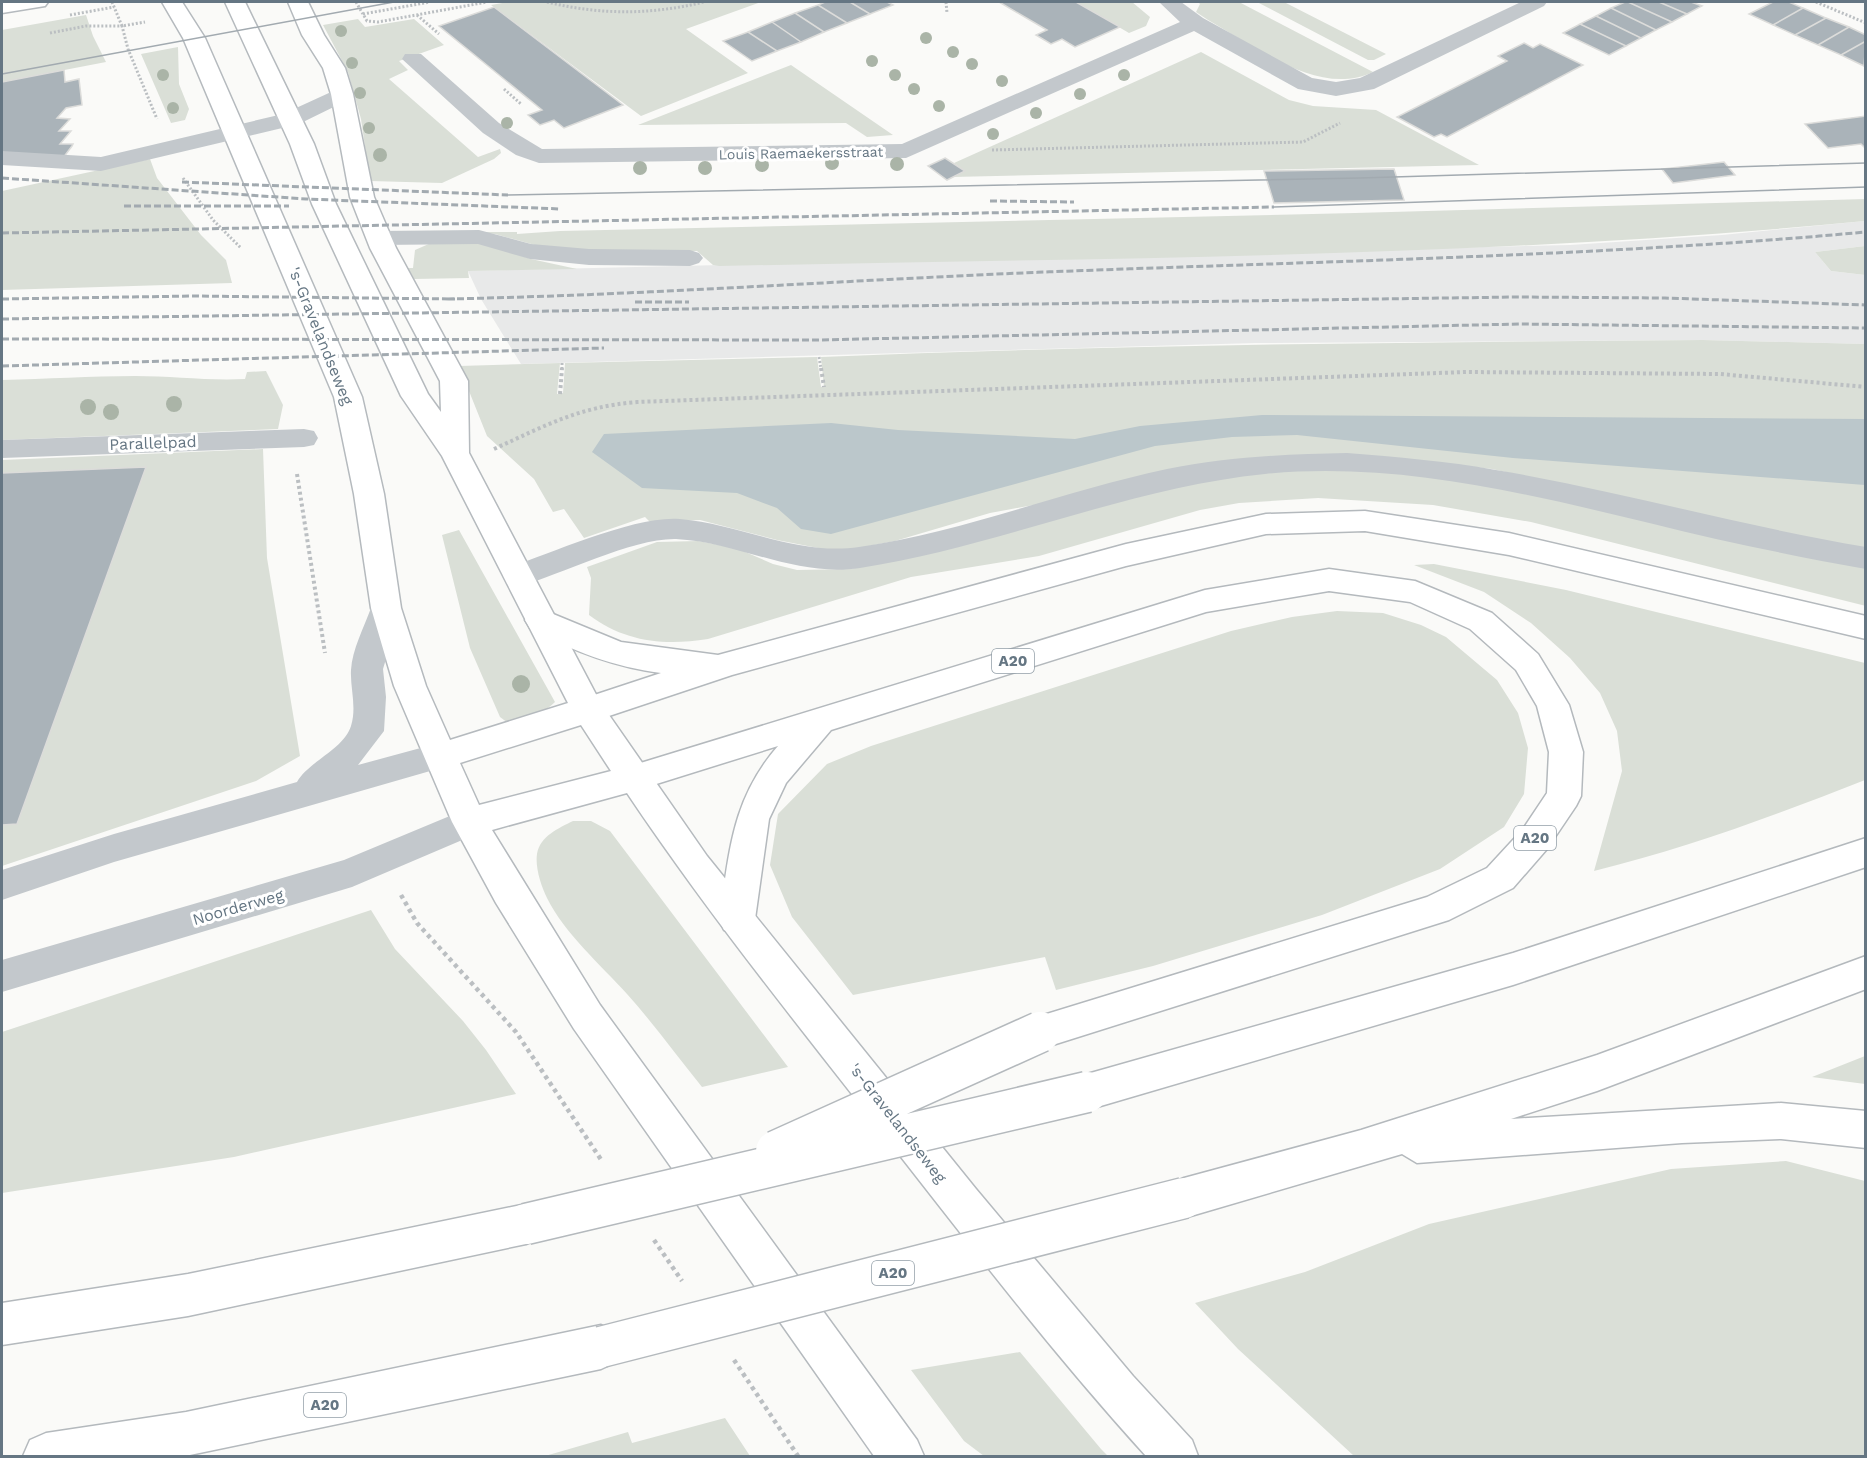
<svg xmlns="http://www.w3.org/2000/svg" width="1867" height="1458" font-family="'Work Sans',sans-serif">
	<rect width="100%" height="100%" fill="#fafaf8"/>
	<path fill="#e8e9e9" d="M 1865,221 L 1865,246 L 1815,252 L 1831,271 L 1865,275 L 1865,344 L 1703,340 L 1256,343 L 521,364 L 481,299 L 468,271 L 1570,245 L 1722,235 Z"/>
	<path fill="#dadfd7" d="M 508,2 L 761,2 L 686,29 L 748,73 L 641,116 L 491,5 Z
		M 1076,2 L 1132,2 L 1150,17 L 1146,26 L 1129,33 Z
		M 1198,2 L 1239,2 L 1373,72 C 1318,98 1255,46 1208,20 L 1196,12 L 1200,4 Z
		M 1257,2 L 1284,2 L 1386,54 L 1374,60 L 1368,60 Z
		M 86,15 L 93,36 L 106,62 L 2,82 L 2,30 Z
		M 358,19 L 365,27 L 414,19 L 444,45 L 399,61 L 408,70 L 389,79 L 478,157 L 500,149 L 501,153 L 494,159 L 442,183 L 370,181 L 361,119 L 348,72 L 323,25 Z
		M 178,47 L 179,84 L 189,109 L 185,120 L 171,123 L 141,54 Z
		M 1201,52 L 1289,100 L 1313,106 L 1376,110 L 1479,165 L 952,177 L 965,171 L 954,163 Z
		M 791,65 L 893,135 L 867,137 L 846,123 L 638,125 Z
		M 150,159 L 157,178 L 201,235 L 226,260 L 232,283 L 2,290 L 2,191 Z
		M 1866,199 L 1865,221 C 1485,258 1101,258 719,266 L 713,265 L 697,251 L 595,251 L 535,245 L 495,234 L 461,232 L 517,232 L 517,234 L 560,231 L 1355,213 Z
		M 477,241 L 531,259 L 577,269 L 468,271 L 469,278 L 414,279 L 408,268 L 413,268 L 415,250 L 431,243 Z
		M 1865,246 L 1865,275 L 1831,271 L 1815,252 Z
		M 1703,340 L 1865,344 L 1865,552 L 1492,469 L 1396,458 L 1369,457 L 1028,506 L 990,513 L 895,541 L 848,550 L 823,549 L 777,540 L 700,520 L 650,522 L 645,517 L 584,538 L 564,509 L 553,512 L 534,479 L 487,436 L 459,366 L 560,363 L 557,394 L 563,393 L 565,363 L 817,357 L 821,387 L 824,387 L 821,357 C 1115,345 1409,342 1703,340 Z
		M 266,371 L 283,405 L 278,429 L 2,440 L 2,380 C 46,379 91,376 135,376 C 172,376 209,381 245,379 L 247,372 Z
		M 263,449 L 267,558 L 300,756 L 256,781 L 2,866 L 2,825 L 17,824 L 146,467 L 2,473 L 2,460 Z
		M 1323,467 L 1461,478 L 1865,564 L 1866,606 L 1531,522 L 1433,505 L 1318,498 L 1239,503 L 1200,510 L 1039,556 L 911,577 L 708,639 C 664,646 625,642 589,615 L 591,578 L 587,567 L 657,542 L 698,541 L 736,548 L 773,564 L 797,570 L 851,569 L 1158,490 L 1244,474 Z
		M 459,530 L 555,702 C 544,713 525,722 508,723 L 500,717 L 470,648 L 442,535 Z
		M 1434,564 L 1566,590 L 1865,663 L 1865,780 C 1776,815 1688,848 1594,871 L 1622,771 L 1617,731 L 1600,693 L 1570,658 L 1531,623 L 1484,592 L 1414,565 Z
		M 1337,611 L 1383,613 L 1421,625 L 1446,637 L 1497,680 L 1518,713 L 1528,748 L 1524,794 L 1504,827 L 1440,869 L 1322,915 L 1153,966 L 1056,990 L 1045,957 L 853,995 L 792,917 L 770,865 L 778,814 L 827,764 L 871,746 L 1231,631 L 1292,617 Z
		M 573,821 L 591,821 L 610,831 L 788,1067 L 702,1087 C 677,1056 653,1023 627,994 C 600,964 565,934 547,898 C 541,886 535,867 537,854 C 540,836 559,828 573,821 Z
		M 371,910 L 395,949 L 463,1021 L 486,1050 L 516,1094 L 234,1157 L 2,1193 L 2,1032 Z
		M 1865,1056 L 1865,1084 L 1812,1077 Z
		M 1786,1161 L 1865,1181 L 1865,1456 L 1354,1456 L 1238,1349 L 1195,1303 L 1305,1272 L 1429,1224 L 1671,1169 Z
		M 1020,1352 L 1101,1449 L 1108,1456 L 984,1456 L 964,1441 L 911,1370 Z
		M 725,1418 L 750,1456 L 545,1456 L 628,1432 L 632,1443 Z"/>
	<path fill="#bbc7cb" d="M 1262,415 L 1865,419 L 1865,485 L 1513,458 L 1297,435 L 1232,437 L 1155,446 L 831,534 L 801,529 L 777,508 L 737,493 L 642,488 L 592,452 L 604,434 L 831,423 L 898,430 L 1075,439 L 1140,426 Z"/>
	<path fill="#aab3b9" stroke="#dcdcda" stroke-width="1.5" d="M 825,2 L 850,2 L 870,14 L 847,23 L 818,5 Z
		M 850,2 L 887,2 L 893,5 L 870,14 Z
		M 999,2 L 1076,2 L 1120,27 L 1075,47 L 1062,39 L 1051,44 L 1036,35 L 1047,30 Z
		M 1625,2 L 1628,2 L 1672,22 L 1656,30 L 1611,8 Z
		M 1628,2 L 1659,2 L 1687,14 L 1672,22 Z
		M 1659,2 L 1691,2 L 1702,6 L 1687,14 Z
		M 1773,2 L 1789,2 L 1803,8 L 1773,25 L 1749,14 Z
		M 818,5 L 847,23 L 824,32 L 795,13 Z
		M 494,7 L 623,105 L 564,128 L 554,120 L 540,125 L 528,115 L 542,110 L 439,26 Z
		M 1611,8 L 1656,30 L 1641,38 L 1596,16 Z
		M 1803,8 L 1826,18 L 1795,35 L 1773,25 Z
		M 795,13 L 824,32 L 801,42 L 772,22 Z
		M 1596,16 L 1641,38 L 1626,46 L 1580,24 Z
		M 1826,18 L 1849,27 L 1818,45 L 1795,35 Z
		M 772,22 L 801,42 L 777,51 L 748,32 Z
		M 1580,24 L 1626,46 L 1609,55 L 1563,33 Z
		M 1849,27 L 1866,35 L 1866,41 L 1841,55 L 1818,45 Z
		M 748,32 L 777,51 L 752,61 L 723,41 Z
		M 1866,41 L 1864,66 L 1841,55 Z
		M 1524,43 L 1533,48 L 1540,44 L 1583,65 L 1447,137 L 1441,134 L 1434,137 L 1397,117 L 1507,61 L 1498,56 Z
		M 64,70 L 65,82 L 79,79 L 82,105 L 66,108 L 57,118 L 70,119 L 59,131 L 71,131 L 60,144 L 73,144 L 72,146 L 63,158 L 2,155 L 2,82 Z
		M 1866,116 L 1866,149 L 1861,144 L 1828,148 L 1805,124 Z
		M 945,158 L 965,171 L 947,180 L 928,166 Z
		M 1724,162 L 1735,175 L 1673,183 L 1662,169 Z
		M 1394,169 L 1404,200 L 1274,203 L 1264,171 Z
		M 146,467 L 17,824 L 2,825 L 2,473 Z"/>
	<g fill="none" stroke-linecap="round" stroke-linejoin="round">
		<defs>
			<path id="major" d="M 2,2 L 48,2 L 45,6 L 2,13 Z
				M 162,2 L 182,2 L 205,38 L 362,397 L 384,494 L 401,608 L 426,686 L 450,740 L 568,703 L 442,456 L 401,396 L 312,204 L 290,144 L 225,2 L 245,2 L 314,144 L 336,204 L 428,394 L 441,412 L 440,381 L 370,248 L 350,197 L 331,94 L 323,68 L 302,35 L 288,2 L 308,2 L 324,35 L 345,68 L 353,94 L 374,197 L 396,248 L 468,381 L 469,453 L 600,702 L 707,856 L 976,1189 L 1133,1376 L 1192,1440 L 1198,1456 L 1146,1456 C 1048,1348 959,1231 869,1116 C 786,1010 702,905 627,793 L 492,830 L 600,1005 L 917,1440 L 924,1456 L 874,1456 L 574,1029 L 496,903 L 452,822 L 394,686 L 371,608 L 354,494 L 334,397 L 183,38 ZM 581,725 L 611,771 L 479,805 L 460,763 Z"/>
			<path id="highway" d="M 1365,511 L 1509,533 L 1866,616 L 1866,639 L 1509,555 L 1365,531 L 1266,534 L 1126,566 L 732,675 L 588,723 L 576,719 L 572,710 L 576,701 L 661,673 C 614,667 572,651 530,628 L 525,620 L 530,612 L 541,609 L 621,642 L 718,655 L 1126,544 L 1266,514 Z
				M 1329,569 L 1415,581 L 1492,613 L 1538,654 L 1569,705 L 1583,752 L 1581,796 L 1576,806 L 1547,849 L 1513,888 L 1449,920 L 1040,1049 L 1027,1044 L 1021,1032 L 1027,1020 L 1427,897 L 1487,868 L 1523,829 L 1547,793 L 1549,752 L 1537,706 L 1516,670 L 1470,629 L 1410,602 L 1329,591 L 1206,612 L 831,730 L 786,783 L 769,819 L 755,919 L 750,930 L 737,934 L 724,930 L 719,919 C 730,852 731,800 778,746 L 634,791 L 622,788 L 617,778 L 622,768 L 634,765 L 1205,590 Z
				M 1866,838 L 1866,867 L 1513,985 L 1087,1110 L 1073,1105 L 1067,1092 L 1073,1079 L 1087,1074 L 1513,953 Z
				M 1866,956 L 1866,989 L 1597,1091 L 1511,1119 L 1781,1103 L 1866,1111 L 1866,1148 L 1781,1139 L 1682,1143 L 1417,1163 L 1402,1154 L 1184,1218 L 1170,1212 L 1164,1198 L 1170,1184 L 1184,1178 L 1361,1130 L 1597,1055 Z
				M 526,1204 L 541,1210 L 547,1224 L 541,1238 L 526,1244 L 188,1316 L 2,1345 L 2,1303 L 188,1274 Z
				M 601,1325 L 616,1332 L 623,1347 L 616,1362 L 601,1369 L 185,1456 L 23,1456 L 30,1440 L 46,1433 L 186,1412 Z"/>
		</defs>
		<use href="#major" stroke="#b5babe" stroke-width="3"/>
		<use href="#highway" stroke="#b4b9bd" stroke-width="3"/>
		<path stroke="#bbbfc2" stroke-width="3" stroke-dasharray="2 2" stroke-linecap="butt" d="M 112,2 L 122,26 L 145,22
			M 356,2 L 367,21 L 378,22 L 487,2
			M 547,2 C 600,15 651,15 704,2
			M 946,2 L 947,13
			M 1816,2 L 1866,23
			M 363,14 L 430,2
			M 70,15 L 114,7
			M 417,15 L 439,34
			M 50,33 L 86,26 L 122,26 L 128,49 L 157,119
			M 504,89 L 521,104
			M 992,150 L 1303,142 L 1340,123
			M 183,178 L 213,220 L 241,248
			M 819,357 L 821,369
			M 562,369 L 562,363"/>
		<path stroke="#bbbfc2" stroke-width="4" stroke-dasharray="3 3" stroke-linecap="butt" d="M 821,368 L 824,387
			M 560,394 L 562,368
			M 494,449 C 547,425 578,407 637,402 L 1466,372 L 1720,374 L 1866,387
			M 297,474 L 325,653"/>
		<path stroke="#bbbfc2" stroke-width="4.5" stroke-dasharray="4 4" stroke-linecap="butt" d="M 401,895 L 417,923 L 516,1032 L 602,1161
			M 654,1240 L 682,1281
			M 734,1360 L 798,1456"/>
		<path fill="#c3c8cc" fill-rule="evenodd" d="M 1159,2 L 1181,2 L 1203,18 L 1312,78 L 1336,82 L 1360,78 L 1521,2 L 1547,2 L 1544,6 L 1374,89 L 1336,96 L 1298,89 L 1194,31 L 906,158 L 539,163 L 516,155 L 483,133 L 402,59 L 405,54 L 421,54 L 499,123 L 542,149 L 902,144 L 1180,22 Z
			M 342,87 L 350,89 L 353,94 L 350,99 L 299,124 L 101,171 L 2,165 L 2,151 L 101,157 L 283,114 Z
			M 479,230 L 531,244 L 589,249 L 690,250 L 699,253 L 703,258 L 699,263 L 690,266 L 589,265 L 530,259 L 478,244 L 379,245 L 370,243 L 367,238 L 370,233 L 379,231 Z
			M 304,429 L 314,431 L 318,438 L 314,445 L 304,447 L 2,458 L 2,440 Z
			M 1347,453 C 1397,457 1446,461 1496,470 C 1620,491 1741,526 1866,547 L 1866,569 C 1815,560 1766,550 1716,539 C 1569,505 1417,459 1265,474 C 1126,488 998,547 860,568 C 797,578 738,542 676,539 C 633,538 562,574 518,587 L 507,584 L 503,576 L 507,568 C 552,553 636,515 680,519 C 740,524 798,556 859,547 C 964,532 1063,491 1167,469 C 1227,457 1286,454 1347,453 Z
			M 386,597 L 397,600 L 401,608 L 383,669 L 386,697 L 384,731 L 358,765 L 439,743 L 451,747 L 456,756 L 451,765 L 114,862 L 2,900 L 2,870 L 114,834 L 297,782 C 308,762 344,749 351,726 C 357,707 350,688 351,670 C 352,650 364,627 371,608 L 375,600 Z
			M 469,808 L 481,812 L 486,822 L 481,832 L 352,887 L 2,992 L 2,960 L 344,860 Z"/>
		<use href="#major" fill="#fff" fill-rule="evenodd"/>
		<use href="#highway" fill="#fff" fill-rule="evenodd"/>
		<path stroke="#a2aab0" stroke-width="1.5" d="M 2,74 L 394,2
			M 508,195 L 1360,178 L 1866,163
			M 1274,207 L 1866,187"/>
		<path stroke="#a2aab0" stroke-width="3" stroke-dasharray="7 3" stroke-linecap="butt" d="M 2,178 L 306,199 L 561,209
			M 182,182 L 508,195
			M 990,201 L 1074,202
			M 124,206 L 289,206
			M 2,233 L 1274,207
			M 2,299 L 193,296 L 455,299
			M 447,299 C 647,295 846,280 1046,272 C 1320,261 1593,257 1866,232
			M 635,302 L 689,302
			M 2,319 L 1516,297 L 1665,298 L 1866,305
			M 2,339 L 818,340 L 1519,324 L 1866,328
			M 2,366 L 604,348"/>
		<defs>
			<path id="highway-bridge" d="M 776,1151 L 1040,1032
				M 526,1224 L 1087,1092
				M 601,1347 L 1184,1198"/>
		</defs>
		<use href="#highway-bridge" stroke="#b4b9bd" stroke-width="43" stroke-linecap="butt"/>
		<use href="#highway-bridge" stroke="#fff" stroke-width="40"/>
	</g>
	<g fill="#aab4a7">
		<circle cx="341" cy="31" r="6"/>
		<circle cx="926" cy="38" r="6"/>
		<circle cx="953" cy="52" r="6"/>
		<circle cx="872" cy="61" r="6"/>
		<circle cx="352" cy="63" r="6"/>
		<circle cx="972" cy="64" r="6"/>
		<circle cx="163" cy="75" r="6"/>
		<circle cx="895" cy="75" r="6"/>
		<circle cx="1124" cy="75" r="6"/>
		<circle cx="1002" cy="81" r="6"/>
		<circle cx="914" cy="89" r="6"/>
		<circle cx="360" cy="93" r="6"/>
		<circle cx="1080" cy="94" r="6"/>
		<circle cx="939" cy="106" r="6"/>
		<circle cx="173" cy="108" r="6"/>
		<circle cx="1036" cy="113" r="6"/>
		<circle cx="507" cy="123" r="6"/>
		<circle cx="369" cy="128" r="6"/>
		<circle cx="993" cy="134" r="6"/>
		<circle cx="380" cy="155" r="7"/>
		<circle cx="832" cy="163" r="7"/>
		<circle cx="897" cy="164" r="7"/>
		<circle cx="762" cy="165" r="7"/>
		<circle cx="640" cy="168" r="7"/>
		<circle cx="705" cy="168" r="7"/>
		<circle cx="174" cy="404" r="8"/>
		<circle cx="88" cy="407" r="8"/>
		<circle cx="111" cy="412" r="8"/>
		<circle cx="521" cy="684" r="9"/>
	</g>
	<g text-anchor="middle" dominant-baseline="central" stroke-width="6" stroke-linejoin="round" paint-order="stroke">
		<g font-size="14" fill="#657683" stroke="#fff">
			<text transform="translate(801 153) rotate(-1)">Louis Raemaekersstraat</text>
		</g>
		<g fill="#fff" stroke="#939fa8" stroke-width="1.5">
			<rect x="992" y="649" width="42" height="24" rx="4.5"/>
			<rect x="1514" y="826" width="42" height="24" rx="4.5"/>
			<rect x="872" y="1261" width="42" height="24" rx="4.5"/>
			<rect x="304" y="1393" width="42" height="24" rx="4.5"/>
		</g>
		<g font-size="15" font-weight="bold" fill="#657683">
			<text x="1013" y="661">A20</text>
			<text x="1535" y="838">A20</text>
			<text x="893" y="1273">A20</text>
			<text x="325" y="1405">A20</text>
		</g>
		<g font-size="16" fill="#657683" stroke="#fff">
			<text transform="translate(321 336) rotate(68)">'s-Gravelandseweg</text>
			<text transform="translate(153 443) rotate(-2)">Parallelpad</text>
			<text transform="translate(238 907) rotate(-16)">Noorderweg</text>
			<text transform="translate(898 1123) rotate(52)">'s-Gravelandseweg</text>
		</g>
	</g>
	<rect width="1867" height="1458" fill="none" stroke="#657683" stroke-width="6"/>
</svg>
